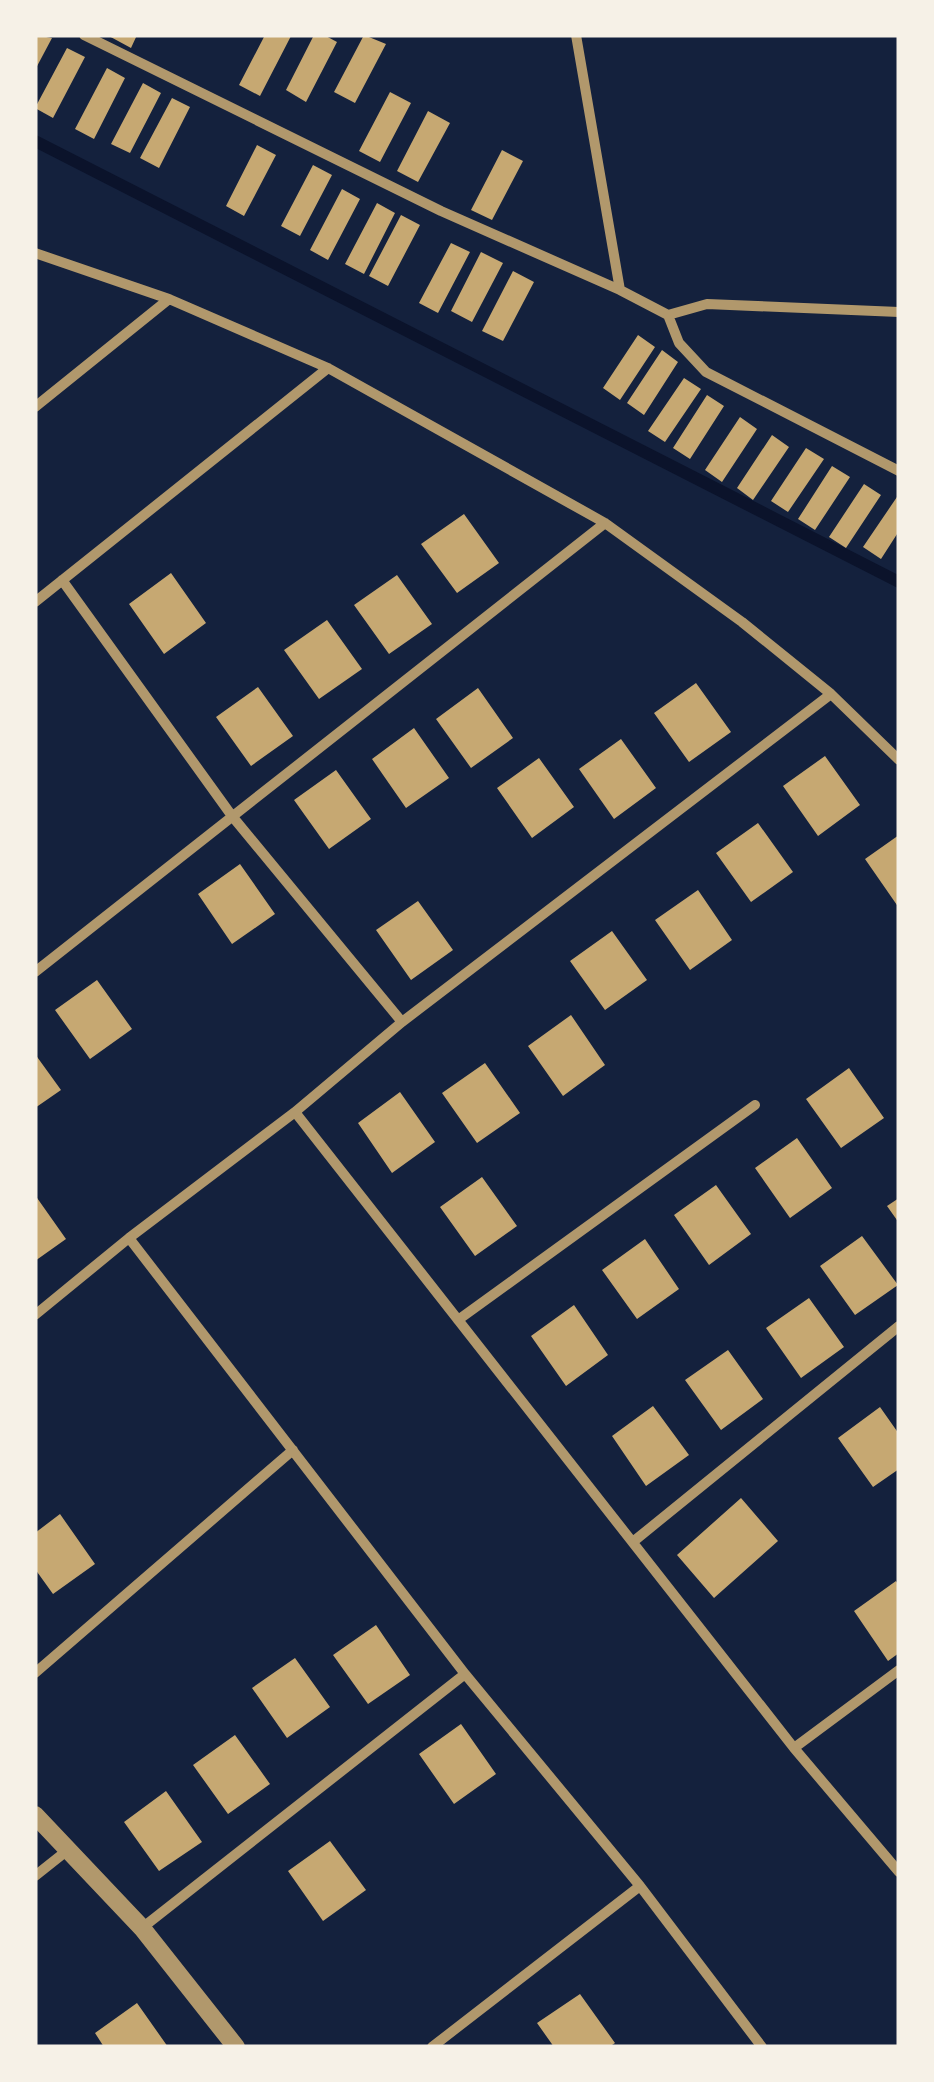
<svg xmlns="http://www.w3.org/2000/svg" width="934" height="2082" font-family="'Zilla Slab',serif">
	<rect width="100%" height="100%" fill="#14213d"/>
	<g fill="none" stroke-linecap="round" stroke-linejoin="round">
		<path stroke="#0b132b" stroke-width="12" d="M 35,141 L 899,582"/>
	</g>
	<path fill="#c6a872" d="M 35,35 L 52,38 L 35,70 Z
		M 107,35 L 137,35 L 131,48 Z
		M 265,35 L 291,36 L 260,96 L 239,85 Z
		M 314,35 L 324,35 L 337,42 L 306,102 L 286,90 Z
		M 364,35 L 386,44 L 355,103 L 334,92 Z
		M 67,48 L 85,57 L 53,118 L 35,108 Z
		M 107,68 L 125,78 L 94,139 L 75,129 Z
		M 143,83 L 161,93 L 130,153 L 111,144 Z
		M 390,92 L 411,103 L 380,162 L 359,151 Z
		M 172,98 L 190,107 L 159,168 L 140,158 Z
		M 428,111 L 450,123 L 418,182 L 397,171 Z
		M 257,145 L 276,155 L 244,216 L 226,206 Z
		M 502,150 L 523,161 L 492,220 L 471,210 Z
		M 313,165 L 332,175 L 300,236 L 281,226 Z
		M 342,189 L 360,199 L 328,260 L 310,250 Z
		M 377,203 L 395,213 L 364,274 L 345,264 Z
		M 401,215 L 420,225 L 388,286 L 369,276 Z
		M 451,243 L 470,252 L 438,313 L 419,303 Z
		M 481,252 L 503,263 L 472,322 L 451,311 Z
		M 513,271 L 534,282 L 503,341 L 482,331 Z
		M 638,335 L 655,347 L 620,400 L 603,388 Z
		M 662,350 L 678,362 L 644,415 L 627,403 Z
		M 684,378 L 701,389 L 665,442 L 648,431 Z
		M 707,395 L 724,406 L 690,459 L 673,448 Z
		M 740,417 L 757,429 L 722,482 L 705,470 Z
		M 772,435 L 789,447 L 753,500 L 737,488 Z
		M 806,448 L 824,459 L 788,512 L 771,501 Z
		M 832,466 L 850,477 L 815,530 L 798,519 Z
		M 864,484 L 881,495 L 846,548 L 829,537 Z
		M 899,494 L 899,531 L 881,559 L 863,547 Z
		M 464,514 L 499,563 L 457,593 L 421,544 Z
		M 171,573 L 206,623 L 164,654 L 129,604 Z
		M 397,575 L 432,624 L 389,654 L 354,605 Z
		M 327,620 L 362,669 L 319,699 L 284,650 Z
		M 696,683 L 731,732 L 689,762 L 654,713 Z
		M 258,687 L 293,736 L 251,766 L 216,717 Z
		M 478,688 L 513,738 L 471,768 L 436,719 Z
		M 414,728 L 449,778 L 406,808 L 372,759 Z
		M 621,739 L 656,788 L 614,819 L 579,769 Z
		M 825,756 L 860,805 L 818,836 L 783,786 Z
		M 539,758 L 574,807 L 532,838 L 497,788 Z
		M 336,770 L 371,819 L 329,849 L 294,800 Z
		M 758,823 L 793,872 L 751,902 L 716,853 Z
		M 899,835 L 899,908 L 865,859 Z
		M 240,864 L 275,914 L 232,944 L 198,894 Z
		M 698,890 L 732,940 L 690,970 L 655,920 Z
		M 418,901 L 453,950 L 411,980 L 376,930 Z
		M 612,931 L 647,980 L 605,1010 L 570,961 Z
		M 97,980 L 132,1029 L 90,1059 L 55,1010 Z
		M 571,1015 L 605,1065 L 563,1096 L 528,1046 Z
		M 35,1054 L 61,1090 L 35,1108 Z
		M 485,1063 L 520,1113 L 477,1143 L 442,1093 Z
		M 849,1068 L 884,1118 L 841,1148 L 806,1099 Z
		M 400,1092 L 435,1142 L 392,1173 L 358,1123 Z
		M 797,1138 L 832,1188 L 790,1218 L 755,1168 Z
		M 482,1177 L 517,1226 L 475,1256 L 440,1207 Z
		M 716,1185 L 751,1234 L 709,1265 L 674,1215 Z
		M 35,1195 L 66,1239 L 35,1261 Z
		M 899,1198 L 899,1223 L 887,1206 Z
		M 862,1236 L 898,1285 L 855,1315 L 820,1266 Z
		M 645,1239 L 679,1289 L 637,1319 L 602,1270 Z
		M 809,1298 L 844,1347 L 801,1378 L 766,1328 Z
		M 574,1305 L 608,1355 L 566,1386 L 531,1336 Z
		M 728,1350 L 763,1399 L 721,1430 L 685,1380 Z
		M 653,1406 L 689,1455 L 646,1486 L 612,1436 Z
		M 880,1407 L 899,1434 L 899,1469 L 873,1487 L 838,1438 Z
		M 741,1498 L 778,1541 L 714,1598 L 677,1555 Z
		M 60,1514 L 95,1564 L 53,1594 L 35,1569 L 35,1533 Z
		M 896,1581 L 899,1586 L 899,1653 L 888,1661 L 854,1611 Z
		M 376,1625 L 410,1675 L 368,1704 L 333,1655 Z
		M 295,1658 L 330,1707 L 287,1738 L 252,1688 Z
		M 461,1724 L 496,1774 L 454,1804 L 419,1754 Z
		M 235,1735 L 270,1784 L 228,1814 L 193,1765 Z
		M 166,1791 L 202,1842 L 159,1871 L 124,1822 Z
		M 330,1841 L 366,1890 L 323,1921 L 288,1871 Z
		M 580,1994 L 615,2043 L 609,2047 L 554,2047 L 537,2023 Z
		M 137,2003 L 168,2047 L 104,2047 L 95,2033 Z"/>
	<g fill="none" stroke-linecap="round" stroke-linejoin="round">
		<path stroke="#b1986c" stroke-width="10" d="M 84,35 L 441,211 L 620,290 L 668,315
			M 576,35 L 620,290
			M 35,253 L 169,299 L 328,368 L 605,523 L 742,622 L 831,694 L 899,760
			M 668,315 L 679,343 L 706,372 L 899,471
			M 668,315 L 707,304 L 899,312
			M 35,407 L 169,299
			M 62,580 L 232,816 L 402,1022
			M 35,602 L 328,368
			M 35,972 L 605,523
			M 295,1112 L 794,1748 L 899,1872
			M 129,1238 L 465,1674 L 640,1886 L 762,2047
			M 35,1315 L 129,1238 L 295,1112 L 402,1022 L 831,694
			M 458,1320 L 755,1105
			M 634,1541 L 899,1326
			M 35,1673 L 293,1450
			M 794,1748 L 899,1670
			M 35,1876 L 69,1849
			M 142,1928 L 465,1674
			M 432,2047 L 640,1886"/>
		<path stroke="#b1986c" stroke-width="18" d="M 35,1815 L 142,1928 L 236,2047"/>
	</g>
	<rect width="934" height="2082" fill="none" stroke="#f6f1e7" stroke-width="75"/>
</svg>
